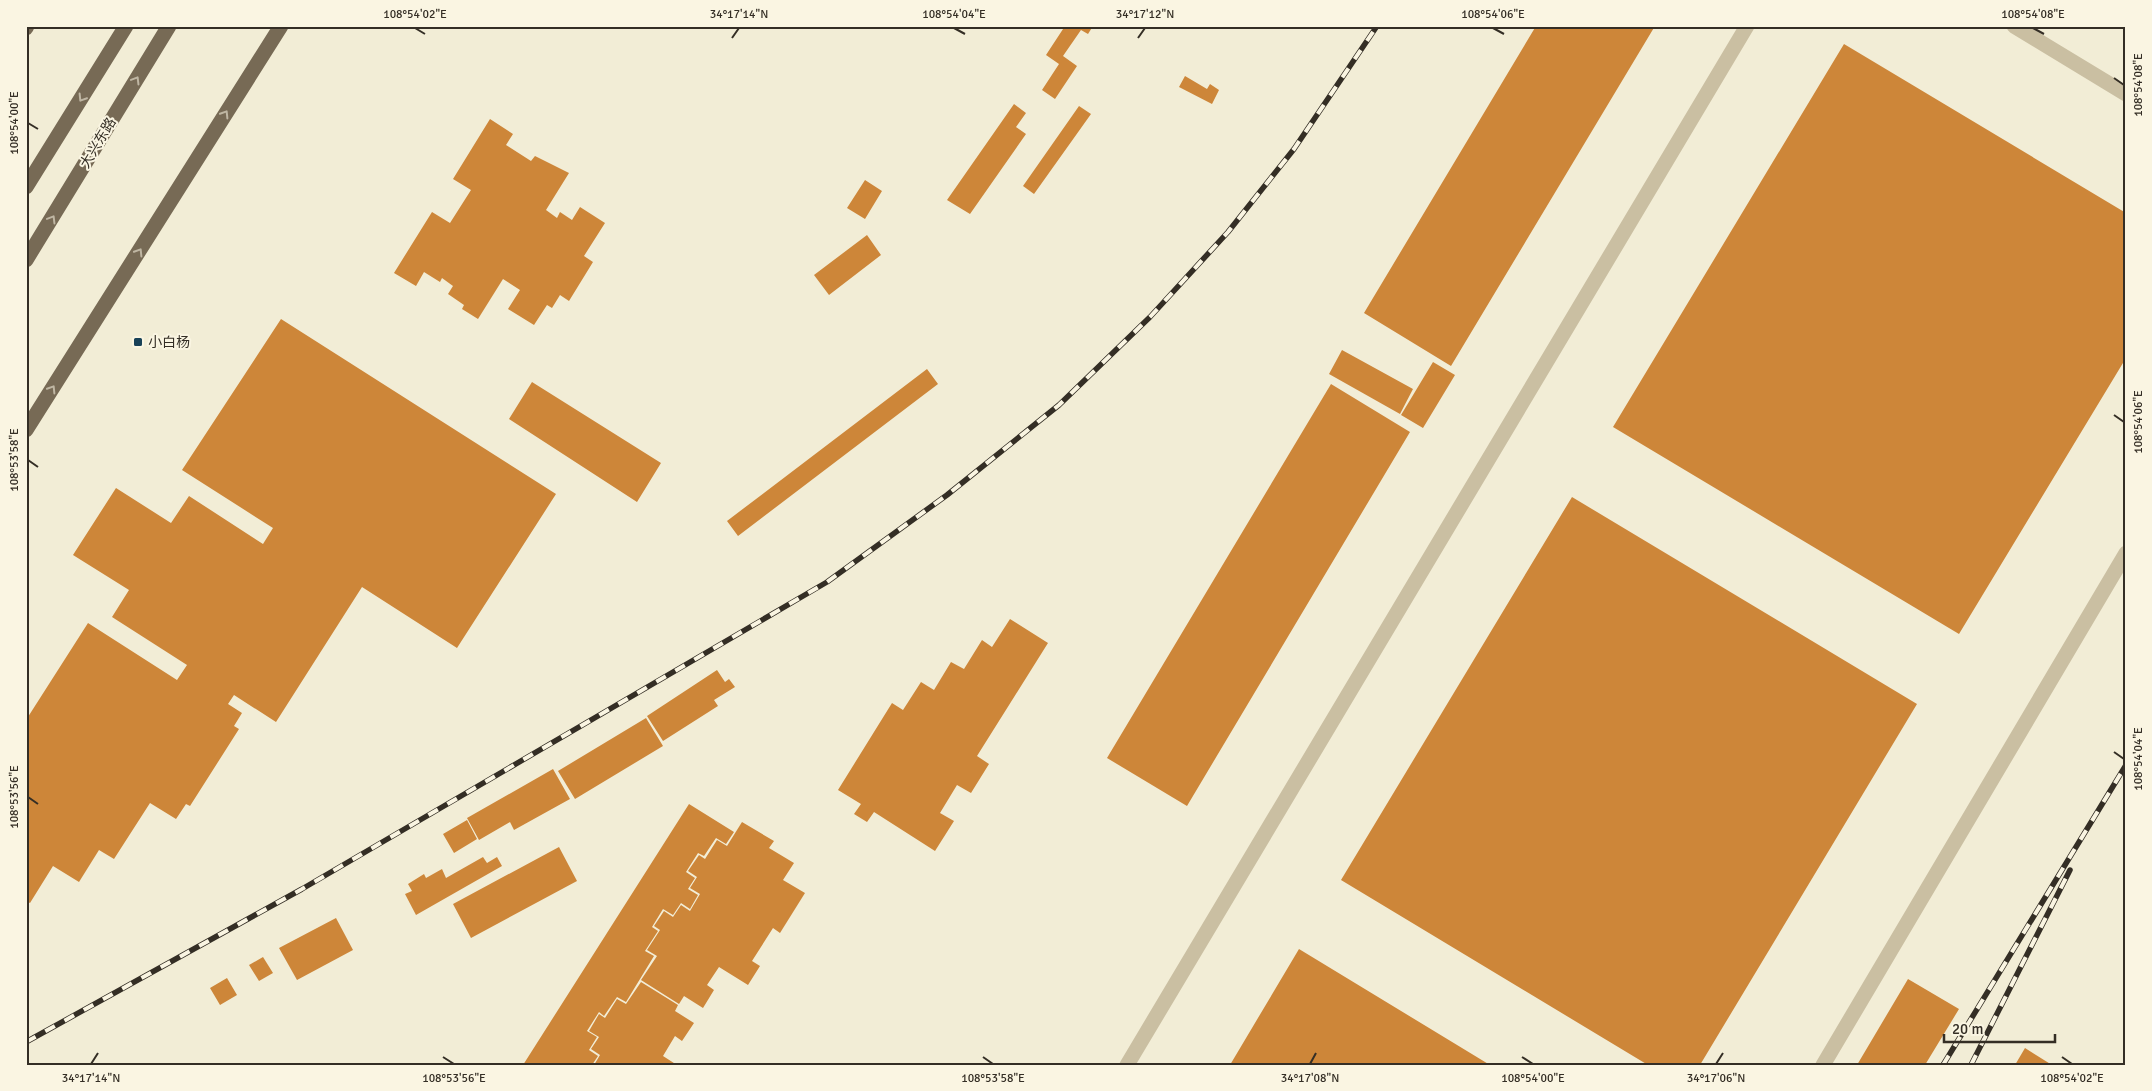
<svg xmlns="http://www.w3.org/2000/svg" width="2152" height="1091" font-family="Signika,'Noto Sans SC',sans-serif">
	<rect width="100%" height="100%" fill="#f2edd6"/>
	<path fill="#cd8639" d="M 1065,26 L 1093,26 L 1088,34 L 1081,30 L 1063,56 L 1077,66 L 1055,99 L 1042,90 L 1059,64 L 1046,55 Z
		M 1536,26 L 1655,26 L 1451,366 L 1364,313 Z
		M 1844,44 L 2126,213 L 2126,358 L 1959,634 L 1613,427 Z
		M 1185,76 L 1207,89 L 1210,84 L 1219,90 L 1212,104 L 1179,87 Z
		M 1014,104 L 1026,113 L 1016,127 L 1026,134 L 970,214 L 947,200 Z
		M 1079,106 L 1091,114 L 1034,194 L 1023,186 Z
		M 490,119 L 513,134 L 506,145 L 531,161 L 535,156 L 569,173 L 546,210 L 557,218 L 560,212 L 572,220 L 580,207 L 605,223 L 584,256 L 593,262 L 569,301 L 560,295 L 552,308 L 547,305 L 534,325 L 508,309 L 520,290 L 503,279 L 478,319 L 462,309 L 464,305 L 448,294 L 453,286 L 442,278 L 440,282 L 424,272 L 416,286 L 394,273 L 432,212 L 450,223 L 471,190 L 453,179 Z
		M 865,180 L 882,191 L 865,219 L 847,208 Z
		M 867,235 L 881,255 L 829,295 L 814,275 Z
		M 281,319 L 556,494 L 457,648 L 362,587 L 276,722 L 234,695 L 228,704 L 242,713 L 234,726 L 239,729 L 190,806 L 186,804 L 176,819 L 150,803 L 114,859 L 99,850 L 79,882 L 53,866 L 30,903 L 26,901 L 26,720 L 88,623 L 177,680 L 187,665 L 112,617 L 129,590 L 73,555 L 116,488 L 171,523 L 189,496 L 263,544 L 273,528 L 182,470 Z
		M 1342,350 L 1413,389 L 1400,414 L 1329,374 Z
		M 1433,362 L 1455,375 L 1423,428 L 1401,415 Z
		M 927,369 L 938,384 L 738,536 L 727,521 Z
		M 532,382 L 661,463 L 637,502 L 509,419 Z
		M 1331,384 L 1410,432 L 1187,806 L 1107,758 Z
		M 1572,497 L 1917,704 L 1700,1065 L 1648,1065 L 1341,880 Z
		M 1010,619 L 1048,643 L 977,756 L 989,764 L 971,793 L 957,785 L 940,813 L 954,821 L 935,851 L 874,812 L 867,822 L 854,814 L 861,804 L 838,790 L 892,703 L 903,710 L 921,682 L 934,690 L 951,662 L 964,669 L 982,640 L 992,647 Z
		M 717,670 L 725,682 L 729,679 L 735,687 L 714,700 L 718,706 L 663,741 L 647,716 Z
		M 646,718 L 663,746 L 575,799 L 558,771 Z
		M 553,769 L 570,799 L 514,830 L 510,822 L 479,840 L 467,818 Z
		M 689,804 L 734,832 L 726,844 L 716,838 L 704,856 L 698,853 L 686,872 L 695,878 L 688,889 L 698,895 L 690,909 L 681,903 L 673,915 L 663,909 L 652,927 L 658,931 L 645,951 L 654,956 L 626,1002 L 617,997 L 604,1016 L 599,1012 L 587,1031 L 597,1037 L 589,1050 L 598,1056 L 592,1065 L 523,1065 Z
		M 467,820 L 477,839 L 454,853 L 443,834 Z
		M 742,822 L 774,841 L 769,848 L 794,863 L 783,880 L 805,893 L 780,933 L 773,928 L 752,961 L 760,966 L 748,985 L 719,967 L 707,985 L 714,990 L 703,1008 L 684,996 L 679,1004 L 641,980 L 657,956 L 647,950 L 660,930 L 654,926 L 664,911 L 673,917 L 681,905 L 690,911 L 700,894 L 690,888 L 697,877 L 688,871 L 699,855 L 705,859 L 717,840 L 727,846 Z
		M 559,847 L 577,881 L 471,938 L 453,904 Z
		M 483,857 L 487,863 L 497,857 L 502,866 L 416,915 L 405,894 L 412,891 L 408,884 L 424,874 L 426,878 L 442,869 L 446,878 Z
		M 336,918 L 353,950 L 297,980 L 279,948 Z
		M 1299,949 L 1490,1065 L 1230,1065 Z
		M 263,957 L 273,973 L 259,981 L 249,965 Z
		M 227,978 L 237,995 L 220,1005 L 210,988 Z
		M 1908,979 L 1959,1009 L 1925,1065 L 1857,1065 Z
		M 641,982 L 678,1005 L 675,1011 L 694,1023 L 682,1041 L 675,1036 L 663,1056 L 677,1065 L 594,1065 L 600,1055 L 591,1049 L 599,1037 L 589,1031 L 599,1014 L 605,1018 L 617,999 L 626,1004 Z
		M 2025,1048 L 2052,1065 L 2015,1065 Z"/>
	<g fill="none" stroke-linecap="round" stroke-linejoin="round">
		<path stroke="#cabfa2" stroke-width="15" d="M 2014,26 L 2126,94
			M 1127,1065 L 1747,26
			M 1823,1065 L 2126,553"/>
		<path stroke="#776a55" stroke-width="15" d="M 26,28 L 27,26
			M 26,187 L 126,26
			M 26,260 L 169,26
			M 26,430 L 281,26"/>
		<defs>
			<path id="rail" d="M 26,1042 L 302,889 L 827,582 L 947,495 L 1059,405 L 1150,317 L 1228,232 L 1294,149 L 1377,26
				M 1943,1065 L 2126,765
				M 1971,1065 L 2070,870"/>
		</defs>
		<use href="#rail" stroke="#342e25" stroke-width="5.5"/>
		<use href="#rail" stroke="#faf5e2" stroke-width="4" stroke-dasharray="11" stroke-linecap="butt"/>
	</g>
	<defs><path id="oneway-chevron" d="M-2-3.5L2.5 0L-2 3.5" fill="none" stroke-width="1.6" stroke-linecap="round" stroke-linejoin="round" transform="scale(1.25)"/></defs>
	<g stroke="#bfb6a3">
		<use href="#oneway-chevron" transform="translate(136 80) rotate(-59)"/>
		<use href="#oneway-chevron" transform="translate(82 98) rotate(122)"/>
		<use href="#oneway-chevron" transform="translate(225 114) rotate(-58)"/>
		<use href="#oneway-chevron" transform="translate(52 219) rotate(-59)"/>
		<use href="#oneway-chevron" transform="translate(139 252) rotate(-58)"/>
		<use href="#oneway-chevron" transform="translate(52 389) rotate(-58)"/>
	</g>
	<path fill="none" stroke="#342e25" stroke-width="2" d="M 415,28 L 425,34M 954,28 L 965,34M 1493,28 L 1504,34M 2033,28 L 2044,34M 732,38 L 739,28M 1138,38 L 1145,28M 2114,78 L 2124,85M 28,123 L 38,129M 2114,415 L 2124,422M 28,460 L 38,467M 2114,752 L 2124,759M 28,797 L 38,804M 443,1057 L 454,1064M 983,1057 L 993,1064M 1522,1057 L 1533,1064M 2062,1057 L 2072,1064M 91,1064 L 98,1053M 1310,1064 L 1316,1053M 1716,1064 L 1723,1053"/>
	<rect fill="#184157" stroke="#faf5e2" stroke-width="2" x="133" y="337" width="10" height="10" rx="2.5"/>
	<g text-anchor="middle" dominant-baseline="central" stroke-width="4" stroke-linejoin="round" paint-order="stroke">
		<g font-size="14" fill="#342e25" stroke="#faf5e2">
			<text transform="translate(98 143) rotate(-59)">大兴东路</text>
		</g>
		<g font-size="14" fill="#342e25" stroke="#faf5e2" text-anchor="start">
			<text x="148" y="342">小白杨</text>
		</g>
	</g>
	<rect width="2152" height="1091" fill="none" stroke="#faf5e2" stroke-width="55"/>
	<path d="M1944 1034v8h111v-8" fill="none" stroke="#342e25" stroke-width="2.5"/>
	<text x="1952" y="1034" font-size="15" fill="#342e25" stroke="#faf5e2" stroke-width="4" paint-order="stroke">20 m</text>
	<rect x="28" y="28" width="2096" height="1036" fill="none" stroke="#342e25" stroke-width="2"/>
	<g font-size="12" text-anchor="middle" fill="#342e25">
		<text x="415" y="18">108°54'02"E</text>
		<text x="739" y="18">34°17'14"N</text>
		<text x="954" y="18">108°54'04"E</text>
		<text x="1145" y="18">34°17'12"N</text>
		<text x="1493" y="18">108°54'06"E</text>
		<text x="2033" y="18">108°54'08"E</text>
		<text transform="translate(2138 85) rotate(-90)" y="4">108°54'08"E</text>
		<text transform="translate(14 123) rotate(-90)" y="4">108°54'00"E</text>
		<text transform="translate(2138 422) rotate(-90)" y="4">108°54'06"E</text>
		<text transform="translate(14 460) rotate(-90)" y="4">108°53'58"E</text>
		<text transform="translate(2138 759) rotate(-90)" y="4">108°54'04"E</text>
		<text transform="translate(14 797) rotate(-90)" y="4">108°53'56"E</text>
		<text x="91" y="1082">34°17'14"N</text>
		<text x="454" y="1082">108°53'56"E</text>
		<text x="993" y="1082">108°53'58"E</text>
		<text x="1310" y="1082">34°17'08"N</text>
		<text x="1533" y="1082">108°54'00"E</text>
		<text x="1716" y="1082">34°17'06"N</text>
		<text x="2072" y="1082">108°54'02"E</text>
	</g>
</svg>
